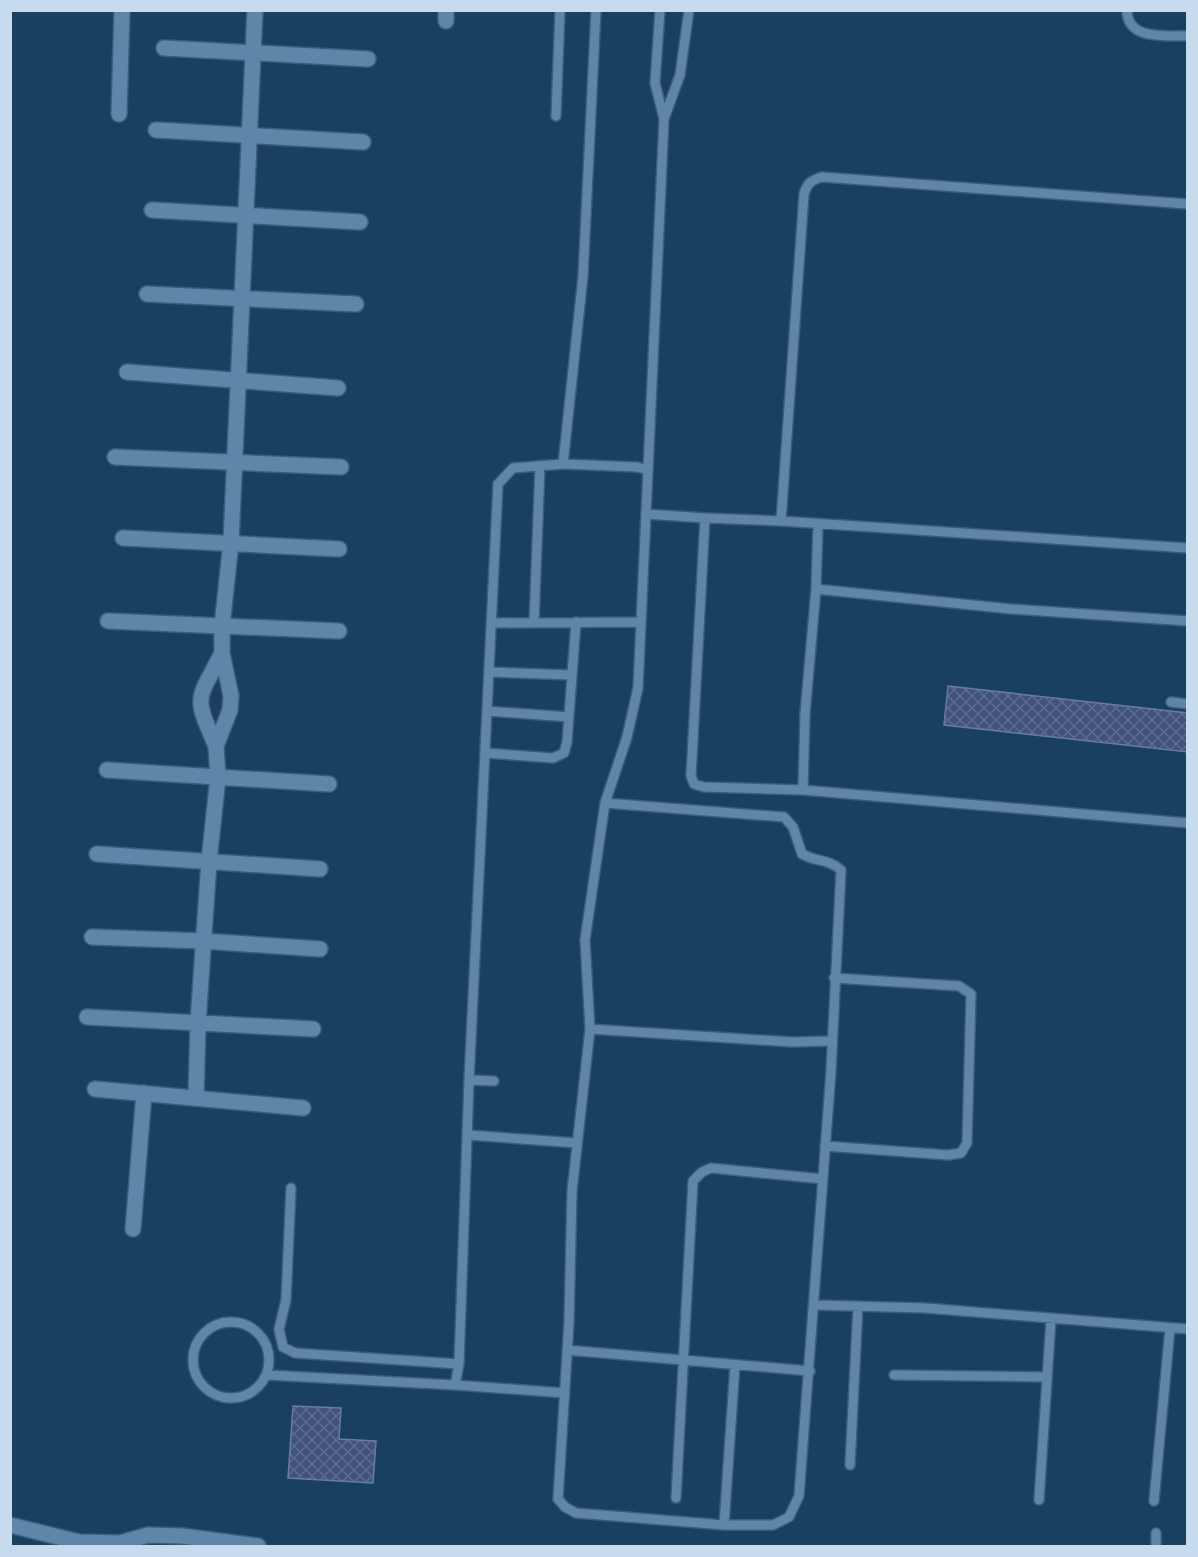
<svg xmlns="http://www.w3.org/2000/svg" width="1198" height="1557" font-family="'Noto Sans',sans-serif">
	<defs>
		<pattern id="building-cross-hatch" width="8" height="8" patternUnits="userSpaceOnUse" patternTransform="scale(1.5)"><rect width="8" height="8" fill="#42537b"/><path d="M0 0l8 8M0 8l8-8" fill="none" stroke="#5c6b8e"/></pattern>
	</defs>
	<rect width="100%" height="100%" fill="#1a405f"/>
	<path fill="url(#building-cross-hatch)" stroke="#687aa5" stroke-width="1.5" d="M 948,686 L 1188,713 L 1188,752 L 944,725 Z
		M 293,1406 L 341,1408 L 339,1439 L 376,1441 L 373,1483 L 288,1478 Z"/>
	<g fill="none" stroke-linecap="round" stroke-linejoin="round">
		<defs>
			<path id="service" d="M 660,10 L 655,83 L 664,119
				M 1127,10 C 1127,41 1166,35 1188,36
				M 556,116 L 560,10
				M 1188,204 L 822,177 C 811,180 807,184 804,194 L 781,521 L 1188,548
				M 563,464 L 637,467 L 648,470 L 638,688 L 627,737 L 605,803 L 585,940 L 590,1029 L 572,1191 L 569,1322 L 558,1499 L 565,1507 L 576,1513 L 724,1525 L 773,1525 L 789,1517 L 799,1496 L 831,1071 L 841,870 C 829,859 816,862 802,854 L 793,827 L 784,817 L 605,803
				M 648,470 L 664,119 L 680,75 L 689,10
				M 646,514 L 705,518
				M 781,521 L 705,518 L 691,776 L 694,784 L 704,787 L 803,790 L 1188,823
				M 818,525 L 816,589 L 1011,609 L 1188,621
				M 491,623 L 641,622
				M 534,623 L 540,466
				M 489,672 L 572,675
				M 1171,702 L 1188,704
				M 487,711 L 569,717
				M 485,753 L 553,758 L 564,753 L 567,742 L 576,622
				M 803,790 L 805,714 L 816,589
				M 590,1029 L 792,1042 L 832,1041
				M 469,1080 L 494,1081
				M 468,1135 L 577,1143
				M 825,1146 L 948,1155 L 961,1153 L 967,1143 L 971,994 L 959,986 L 834,978
				M 291,1188 L 286,1300 L 279,1329 L 283,1347 L 295,1353 L 459,1364
				M 815,1305 L 925,1308 L 1188,1329
				M193 1360a38 38 0 1 1 76 0a38 38 0 1 1-76 0Z
				M 567,1350 L 810,1371
				M 267,1375 L 455,1385 L 459,1364 L 469,1080 L 498,484 L 513,468 L 563,464 L 583,276 L 596,10
				M 894,1375 L 1047,1377
				M 455,1385 L 565,1393
				M 850,1465 L 858,1306
				M 676,1498 L 693,1181 L 702,1172 L 711,1168 L 823,1179
				M 1039,1500 L 1051,1319
				M 1154,1501 L 1170,1328
				M 724,1525 L 735,1365
				M 1156,1546 L 1156,1533"/>
			<path id="minor" d="M 446,21 L 446,10
				M 164,48 L 368,59
				M 119,114 L 122,10
				M 156,130 L 363,142
				M 152,210 L 360,222
				M 147,294 L 356,304
				M 127,372 L 338,388
				M 115,457 L 341,467
				M 123,538 L 339,549
				M 108,621 L 339,631
				M 216,746 C 193,694 197,702 222,653
				M 107,770 L 329,784
				M 97,854 L 320,869
				M 92,937 L 203,941 L 320,949
				M 87,1017 L 313,1029
				M 95,1089 L 303,1108
				M 196,1098 L 198,1023 L 209,861 L 218,777 L 216,746 L 230,710 L 231,696 L 222,653 L 222,626 L 231,542 L 255,10
				M 133,1229 L 144,1093
				M 10,1525 L 79,1542 L 120,1543 L 148,1535 L 182,1536 L 258,1546"/>
		</defs>
		<use href="#service" stroke="#3c5c77" stroke-width="12"/>
		<use href="#minor" stroke="#3c5c77" stroke-width="18"/>
		<use href="#service" stroke="#5f86a9" stroke-width="9"/>
		<use href="#minor" stroke="#5f86a9" stroke-width="15"/>
	</g>
	<rect width="1198" height="1557" fill="none" stroke="#c7dbef" stroke-width="24"/>
</svg>
